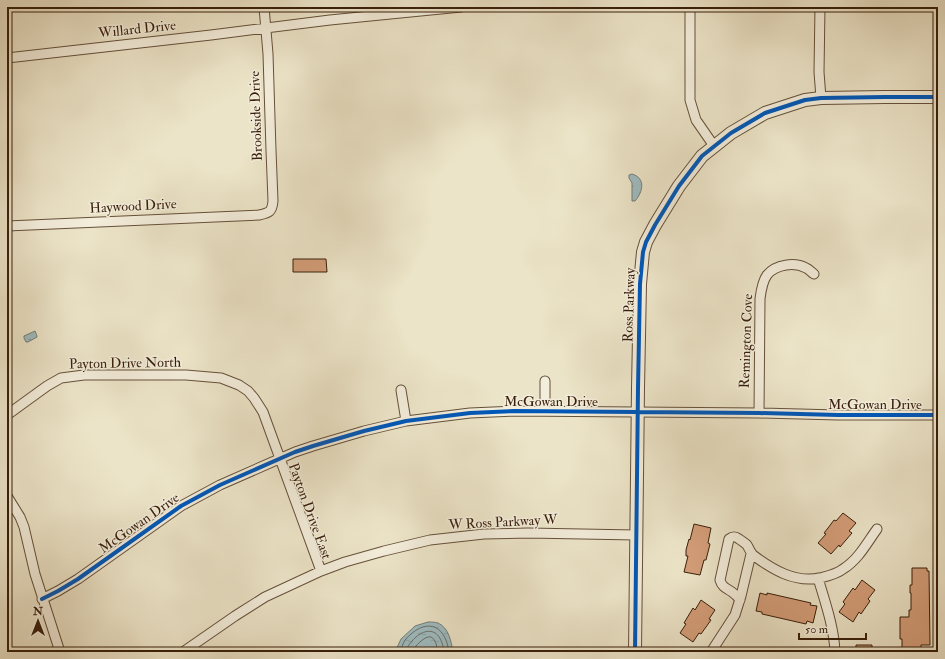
<svg xmlns="http://www.w3.org/2000/svg" width="945" height="659" font-family="'IM FELL Double Pica',serif">
	<defs>
		<pattern id="water-ripples" width="26" height="14" patternUnits="userSpaceOnUse"><rect width="26" height="14" fill="#9ebcc1"/><path d="M2 4q2-2 4 0t4 0M15 11q2-2 4 0t4 0" fill="none" stroke="#89a1a4"/></pattern>
	</defs>
	<rect width="100%" height="100%" fill="#ece4c8"/>
	<filter id="stains"><feTurbulence type="fractalNoise" baseFrequency=".005" numOctaves="4"/><feColorMatrix values="0 0 0 0 .2 0 0 0 0 .09 0 0 0 0 .02 0 0 0 .5 -.17"/></filter>
	<radialGradient id="worn" r=".72"><stop offset=".6" stop-color="#630" stop-opacity="0"/><stop offset="1" stop-color="#630" stop-opacity=".3"/></radialGradient>
	<path fill="url(#water-ripples)" stroke="#757d78" d="M 632,174 C 646,178 643,192 635,201 L 632,201 L 632,183 L 629,178 L 629,175 Z
		M 35,331 L 37,336 L 37,337 L 28,342 L 26,342 L 24,338 L 24,336 Z
		M 428,622 C 431,622 435,622 438,623 C 449,628 451,641 453,652 L 395,652 L 401,639 L 415,626 Z"/>
	<g fill="none" stroke-linecap="round" stroke-linejoin="round">
		<path stroke="#6b6e66" stroke-width="1" d="M 400,652 C 401,648 403,644 405,640 C 424,618 445,622 449,652
			M 405,652 C 415,630 440,619 444,652
			M 412,652 C 414,647 425,635 431,637 C 436,639 437,648 438,652"/>
	</g>
	<path fill="#d39d78" stroke="#381f0b" d="M 293,259 L 326,259 L 327,272 L 293,272 Z
		M 843,513 L 856,523 L 849,531 L 852,533 L 840,547 L 839,545 L 831,554 L 818,543 L 826,534 L 824,533 L 828,528 L 834,520 L 836,521 Z
		M 694,524 L 711,528 L 708,543 L 710,544 L 706,560 L 704,560 L 700,575 L 684,572 L 688,556 L 686,556 L 686,550 L 689,539 L 690,540 Z
		M 912,568 L 927,568 L 927,571 L 929,571 L 930,645 L 921,645 L 921,652 L 902,652 L 902,639 L 900,639 L 900,617 L 909,617 L 909,610 L 911,610 L 911,593 L 910,593 L 910,585 L 912,585 Z
		M 862,580 L 875,590 L 868,599 L 870,601 L 861,614 L 859,612 L 853,622 L 839,612 L 845,604 L 843,602 L 853,588 L 855,590 Z
		M 760,593 L 767,595 L 767,593 L 811,603 L 810,605 L 817,606 L 813,623 L 807,621 L 806,624 L 762,614 L 762,612 L 756,611 Z
		M 701,600 L 715,610 L 709,619 L 711,620 L 701,634 L 699,633 L 693,642 L 680,633 L 686,624 L 684,623 L 693,608 L 695,610 Z
		M 856,645 L 872,645 L 872,652 L 856,652 Z"/>
	<g fill="none" stroke-linecap="round" stroke-linejoin="round">
		<defs>
			<path id="minor" d="M 690,7 L 690,100 L 696,120 L 714,146
				M 820,7 L 819,72 L 821,98
				M 7,58 L 211,35 L 330,20 L 461,7
				M 7,226 L 259,215 C 269,213 272,212 273,201 L 271,150 L 268,54 L 264,7
				M 545,381 L 545,411
				M 401,390 L 406,421
				M 759,413 L 760,299 C 761,291 762,282 767,275 C 776,264 795,262 806,268 C 809,269 811,272 814,274
				M 7,415 L 47,386 L 61,378 L 84,375 L 186,375 L 221,378 L 239,385 L 248,391 L 254,398 L 263,412 L 321,571
				M 7,496 L 20,517 L 24,527 L 35,574 L 60,652
				M 818,578 C 825,602 834,627 835,652
				M 42,599 L 58,591 L 78,579 L 181,506 L 220,485 L 295,452 L 313,446 L 364,431 L 406,421 L 470,413 L 514,411 L 759,413 L 838,415 L 938,415
				M 740,600 C 738,597 735,594 732,592 C 726,588 722,587 720,580 L 729,539 C 733,536 735,536 739,539 C 742,541 745,543 747,545 C 749,548 750,552 753,555 C 773,570 795,583 820,578 C 828,576 837,574 843,569 C 858,560 867,543 877,529
				M 183,652 L 235,616 L 265,597 L 321,571 L 345,562 L 384,551 L 430,540 L 484,534 L 528,533 L 636,535
				M 711,652 L 735,615 L 741,596 L 751,554"/>
			<path id="tertiary" d="M 635,652 L 638,388 L 640,284 L 643,252 L 646,242 L 655,225 L 679,186 L 702,156 L 731,133 L 765,113 L 805,100 L 821,98 L 885,97 L 938,97"/>
		</defs>
		<use href="#minor" stroke="#65503a" stroke-width="11"/>
		<use href="#tertiary" stroke="#65503a" stroke-width="14"/>
		<use href="#minor" stroke="#f3eddb" stroke-width="9"/>
		<use href="#tertiary" stroke="#f3eddb" stroke-width="12"/>
		<defs>
			<path id="cycleway" d="M 42,599 L 58,591 L 78,579 L 181,506 L 220,485 L 295,452 L 313,446 L 364,431 L 406,421 L 470,413 L 514,411 L 759,413 L 838,415 L 938,415
				M 635,652 L 638,388 L 640,284 L 643,252 L 646,242 L 655,225 L 679,186 L 702,156 L 731,133 L 765,113 L 805,100 L 821,98 L 885,97 L 938,97"/>
		</defs>
		<use href="#cycleway" stroke="#f3eddb" stroke-width="6"/>
		<use href="#cycleway" stroke="#0057b8" stroke-width="4"/>
	</g>
	<g text-anchor="middle" dominant-baseline="central" stroke-width="3" stroke-linejoin="round" paint-order="stroke">
		<g font-size="14" fill="#381f0b" stroke="#f3eddb">
			<text transform="translate(137 29) rotate(-6)">Willard Drive</text>
			<text transform="translate(256 116) rotate(-92)">Brookside Drive</text>
			<text transform="translate(133 206) rotate(-3)">Haywood Drive</text>
			<text transform="translate(629 305) rotate(-88)">Ross Parkway</text>
			<text transform="translate(746 341) rotate(-88)">Remington Cove</text>
			<text transform="translate(125 363) rotate(-1)">Payton Drive North</text>
			<text x="551" y="401">McGowan Drive</text>
			<text x="875" y="404">McGowan Drive</text>
			<text transform="translate(310 511) rotate(70)">Payton Drive East</text>
			<text transform="translate(503 522) rotate(-3)">W Ross Parkway W</text>
			<text transform="translate(139 523) rotate(-35)">McGowan Drive</text>
		</g>
	</g>
	<rect width="945" height="659" fill="none" stroke="#ece4c8" stroke-width="24"/>
	<rect x="8" y="8" width="929" height="643" fill="none" stroke="#381f0b" stroke-width="2"/>
	<rect x="12" y="12" width="921" height="635" fill="none" stroke="#381f0b"/>
	<g transform="translate(38 621)" stroke="#f3eddb" stroke-width="3" paint-order="stroke">
	<path d="M0-3L7 15L0 10L-7 15Z" fill="#381f0b"/>
	<text y="-6" font-size="11" font-weight="bold" text-anchor="middle" fill="#381f0b">N</text>
	</g>
	<path d="M799 633v6h67v-6" fill="none" stroke="#381f0b" stroke-width="2"/>
	<text x="805" y="633" font-size="12" fill="#381f0b" stroke="#f3eddb" stroke-width="3" paint-order="stroke">50 m</text>
	<rect width="100%" height="100%" filter="url(#stains)"/>
	<rect width="100%" height="100%" fill="url(#worn)"/>
</svg>
